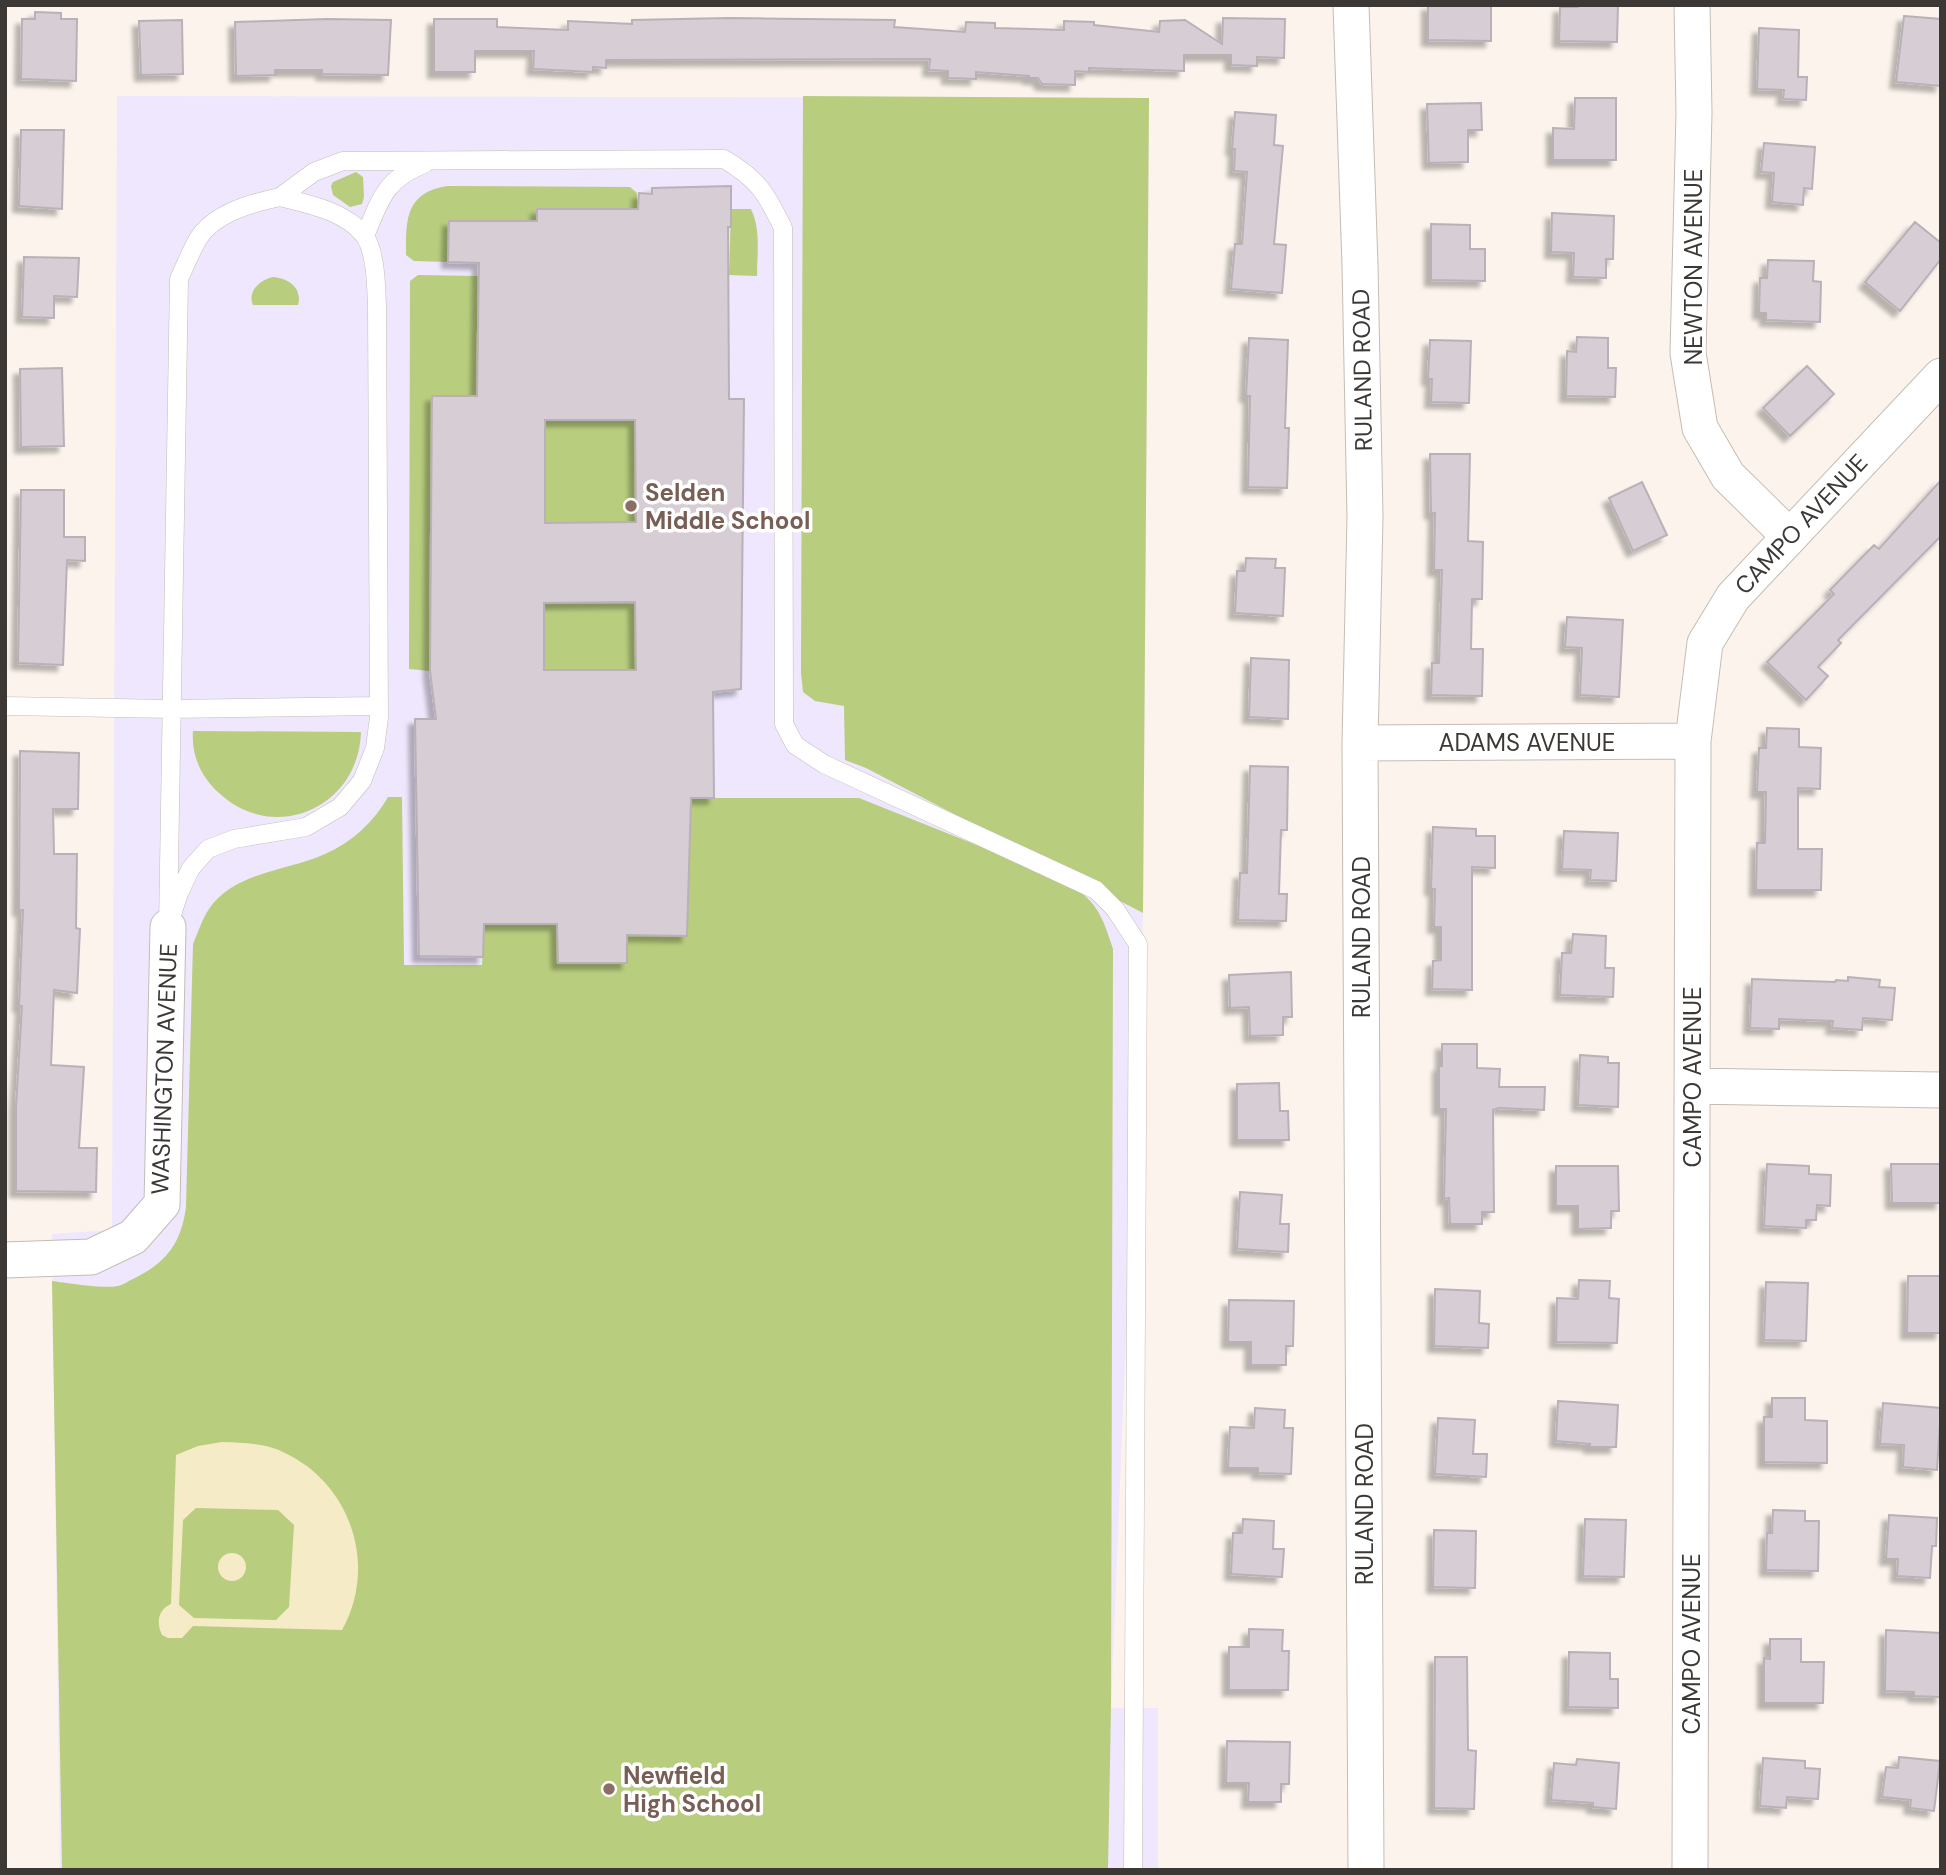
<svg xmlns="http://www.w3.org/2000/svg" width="1946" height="1875" font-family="'DM Sans',sans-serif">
	<defs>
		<filter id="shadow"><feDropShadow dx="-6" dy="6" stdDeviation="2" flood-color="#0004"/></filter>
	</defs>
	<rect width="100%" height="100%" fill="#fbf3ec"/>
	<path fill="#eee7fd" d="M 117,96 L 1149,98 L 1143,913 L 1111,1707 L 917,1707 L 1158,1708 L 1158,1870 L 60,1870 L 52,1234 L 112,1230 Z"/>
	<path fill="#b8cd7e" d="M 803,96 L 1149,98 L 1143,913 L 866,768 L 845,760 L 844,706 L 815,701 L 803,692 L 801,673 Z
		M 356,172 L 363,177 L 364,197 L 362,204 L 350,207 L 333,195 L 331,186 L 333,182 Z
		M 447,186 L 630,187 L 637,193 L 638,209 L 537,210 L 537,221 L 449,221 L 448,262 L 414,261 L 406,255 C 406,220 405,193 447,186 Z
		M 731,209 L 751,209 C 761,230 757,253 757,276 L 729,275 Z
		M 418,275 L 478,276 L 477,396 L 432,397 L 430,671 L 409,669 L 410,281 Z
		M 273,277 C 288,278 303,288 298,305 L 253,305 C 247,291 260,280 273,277 Z
		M 545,420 L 635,420 L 636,522 L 545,523 Z
		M 635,602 L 636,670 L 544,670 L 544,603 Z
		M 193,731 L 361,732 C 359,807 275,845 219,793 C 201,777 191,755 193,731 Z
		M 388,797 L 402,797 L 404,965 L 482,965 L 484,924 L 557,924 L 558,963 L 627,963 L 627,935 L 687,935 L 691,798 L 859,798 L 1064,880 C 1097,902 1101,912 1113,949 L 1111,1707 L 1108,1870 L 62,1870 L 52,1281 C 67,1283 104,1289 118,1286 C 123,1285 128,1281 133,1279 C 166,1263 181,1244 186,1207 L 193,944 C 198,933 202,919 209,909 C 234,872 287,871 325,854 C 352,842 373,823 388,797 Z"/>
	<path fill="#f5ebc6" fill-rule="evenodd" d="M 222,1442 C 244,1443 266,1443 285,1453 C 351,1484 378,1566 342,1630 L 193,1626 L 182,1638 L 168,1638 L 162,1635 C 156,1622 158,1610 171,1604 L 176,1455 L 198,1446 ZM 196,1508 L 278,1510 L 294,1525 L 289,1607 L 276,1620 L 194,1618 L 179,1605 L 183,1520 Z
		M218 1567a14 14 0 1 1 28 0a14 14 0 1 1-28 0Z"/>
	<path fill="#d6ced4" stroke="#b9b1b7" stroke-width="2" fill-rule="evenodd" filter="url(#shadow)" d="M 1428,5 L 1491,5 L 1491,41 L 1428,40 Z
		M 1578,5 L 1618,5 L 1617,42 L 1559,41 L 1560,7 L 1578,7 Z
		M 35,12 L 61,13 L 61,19 L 77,19 L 76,81 L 21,79 L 22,19 L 35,19 Z
		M 1904,16 L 1941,19 L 1941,86 L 1896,82 Z
		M 729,18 L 895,20 L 894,27 L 965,32 L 966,22 L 995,23 L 995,28 L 1064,30 L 1064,21 L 1094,22 L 1094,25 L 1159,32 L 1160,21 L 1185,20 L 1222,44 L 1223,18 L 1285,19 L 1284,58 L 1257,57 L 1257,66 L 1231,65 L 1231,55 L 1184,55 L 1184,71 L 1089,68 L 1089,72 L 1075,71 L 1075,85 L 1042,84 L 1038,78 L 1029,78 L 1029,76 L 976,72 L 976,79 L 948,78 L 948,71 L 929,70 L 930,59 L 606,60 L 606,68 L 593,67 L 593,72 L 533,69 L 534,51 L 475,51 L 475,72 L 434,72 L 434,19 L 497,19 L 497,27 L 568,30 L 568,21 L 632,24 L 632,20 Z
		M 327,19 L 391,20 L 388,75 L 322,74 L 322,70 L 275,70 L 275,75 L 236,76 L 235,22 Z
		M 182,20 L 183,74 L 141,75 L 139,21 Z
		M 1759,28 L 1799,30 L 1798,77 L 1807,77 L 1806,100 L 1783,99 L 1784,90 L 1757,89 Z
		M 1575,98 L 1616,98 L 1616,160 L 1553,160 L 1553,128 L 1574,129 Z
		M 1481,103 L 1482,130 L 1468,130 L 1468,162 L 1429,163 L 1427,104 Z
		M 1235,112 L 1276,115 L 1274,145 L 1283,146 L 1274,244 L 1286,245 L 1282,293 L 1231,289 L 1235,244 L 1242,244 L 1247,172 L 1234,171 L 1235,149 L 1232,149 Z
		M 21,130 L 64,130 L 62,209 L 19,206 Z
		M 1764,143 L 1815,147 L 1812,189 L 1804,188 L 1803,205 L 1772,202 L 1774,173 L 1761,172 Z
		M 731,186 L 731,227 L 728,227 L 729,399 L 744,399 L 741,689 L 713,692 L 714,798 L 691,798 L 687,936 L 627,935 L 627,963 L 558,963 L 557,924 L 484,924 L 483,957 L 419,956 L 415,719 L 436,719 L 430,671 L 432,396 L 477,396 L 479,263 L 448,262 L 449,221 L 537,221 L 537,209 L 638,209 L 639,193 L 652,194 L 652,188 ZM 545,420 L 635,420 L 636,522 L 545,523 ZM 635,602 L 636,670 L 544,670 L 544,603 Z
		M 1552,213 L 1614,216 L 1613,259 L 1606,259 L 1606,278 L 1573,277 L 1574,253 L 1551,252 Z
		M 1915,222 L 1941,243 L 1941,259 L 1900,311 L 1865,282 Z
		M 1431,224 L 1470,225 L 1470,249 L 1485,249 L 1485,281 L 1431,280 Z
		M 24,257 L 79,258 L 77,297 L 54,296 L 54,318 L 22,317 Z
		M 1768,260 L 1814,261 L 1813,281 L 1821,282 L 1820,322 L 1766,320 L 1766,313 L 1759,313 L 1760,278 L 1767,278 Z
		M 1577,337 L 1608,338 L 1608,368 L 1616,368 L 1615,397 L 1566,396 L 1567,351 L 1576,352 Z
		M 1249,338 L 1288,340 L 1285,428 L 1289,428 L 1287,488 L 1248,487 L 1250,396 L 1246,396 Z
		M 1430,340 L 1471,341 L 1469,403 L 1431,402 L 1432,379 L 1428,379 Z
		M 1807,366 L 1834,394 L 1790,436 L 1763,408 Z
		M 62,368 L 64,446 L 21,447 L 20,369 Z
		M 1430,454 L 1470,454 L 1468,541 L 1483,542 L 1482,599 L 1472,599 L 1471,649 L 1483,649 L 1482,696 L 1431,695 L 1432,663 L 1439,663 L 1442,570 L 1434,570 L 1435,513 L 1431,513 Z
		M 1941,480 L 1941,536 L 1838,640 L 1841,643 L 1818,667 L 1828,676 L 1806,700 L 1767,662 L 1834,594 L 1830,590 L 1874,545 L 1879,549 Z
		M 1642,482 L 1667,535 L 1633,551 L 1609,498 Z
		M 21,490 L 64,490 L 64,537 L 85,537 L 85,561 L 67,560 L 63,665 L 18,663 Z
		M 1246,558 L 1276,559 L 1275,568 L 1285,568 L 1283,616 L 1235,613 L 1237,571 L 1245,571 Z
		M 1567,617 L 1623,620 L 1619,697 L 1580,695 L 1582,648 L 1565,647 Z
		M 1251,658 L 1289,660 L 1288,719 L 1249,717 Z
		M 1767,728 L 1799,729 L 1799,747 L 1821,748 L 1820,789 L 1798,788 L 1798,849 L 1822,849 L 1821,890 L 1756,890 L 1757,843 L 1765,843 L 1766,792 L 1757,792 L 1759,748 L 1766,748 Z
		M 20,751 L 79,753 L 78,809 L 53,809 L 54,854 L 77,854 L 76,928 L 80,929 L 77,993 L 54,990 L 51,1065 L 84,1067 L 79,1148 L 97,1148 L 96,1192 L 16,1191 L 16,1107 L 22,1006 L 19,1006 L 23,910 L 19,910 Z
		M 1250,766 L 1288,767 L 1287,830 L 1281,830 L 1279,894 L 1287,894 L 1286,921 L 1238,920 L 1240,873 L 1247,873 Z
		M 1433,827 L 1476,829 L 1476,836 L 1495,836 L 1495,868 L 1472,867 L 1472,990 L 1432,989 L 1433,961 L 1441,960 L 1441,927 L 1434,927 L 1435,889 L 1431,889 Z
		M 1564,831 L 1618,833 L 1616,881 L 1590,880 L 1591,870 L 1562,869 Z
		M 1573,934 L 1606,936 L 1605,968 L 1614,968 L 1613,997 L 1560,995 L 1562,953 L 1571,953 Z
		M 1291,972 L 1292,1017 L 1283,1017 L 1283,1035 L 1250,1036 L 1249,1007 L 1230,1008 L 1229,975 Z
		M 1848,977 L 1880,980 L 1879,987 L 1895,988 L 1892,1020 L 1863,1018 L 1862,1030 L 1832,1028 L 1833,1021 L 1779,1019 L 1779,1029 L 1750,1028 L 1752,979 L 1835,982 L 1836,980 L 1848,981 Z
		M 1442,1044 L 1477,1044 L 1477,1068 L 1500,1069 L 1499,1087 L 1545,1087 L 1544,1110 L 1499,1108 L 1493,1110 L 1494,1212 L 1482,1212 L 1482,1224 L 1450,1224 L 1449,1198 L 1444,1199 L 1446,1109 L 1439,1109 L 1439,1066 L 1442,1066 Z
		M 1580,1055 L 1608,1057 L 1608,1063 L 1619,1063 L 1618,1107 L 1578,1105 Z
		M 1279,1083 L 1280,1111 L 1288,1111 L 1289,1140 L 1237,1140 L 1237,1084 Z
		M 1767,1164 L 1809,1166 L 1809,1174 L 1831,1175 L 1830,1206 L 1817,1205 L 1816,1220 L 1806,1220 L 1806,1228 L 1764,1226 Z
		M 1891,1164 L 1941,1164 L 1941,1203 L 1892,1203 Z
		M 1556,1166 L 1618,1166 L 1619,1211 L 1611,1211 L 1611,1228 L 1578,1229 L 1578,1206 L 1556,1206 Z
		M 1240,1192 L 1282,1195 L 1280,1224 L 1289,1224 L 1288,1252 L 1237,1249 Z
		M 1908,1276 L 1941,1276 L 1941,1333 L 1907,1333 Z
		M 1579,1280 L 1610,1281 L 1609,1298 L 1619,1299 L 1617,1343 L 1556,1342 L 1557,1298 L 1578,1299 Z
		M 1766,1282 L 1808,1283 L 1806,1341 L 1764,1340 Z
		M 1435,1289 L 1480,1291 L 1479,1323 L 1489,1324 L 1488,1348 L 1434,1346 Z
		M 1229,1300 L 1294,1301 L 1293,1346 L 1286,1346 L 1286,1365 L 1251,1365 L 1251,1342 L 1228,1342 Z
		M 1772,1398 L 1805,1398 L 1805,1420 L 1827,1421 L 1827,1463 L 1764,1462 L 1764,1417 L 1772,1417 Z
		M 1558,1401 L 1618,1405 L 1616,1447 L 1590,1447 L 1590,1444 L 1556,1441 Z
		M 1883,1403 L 1941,1408 L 1937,1470 L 1903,1467 L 1904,1445 L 1880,1444 Z
		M 1255,1408 L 1285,1410 L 1284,1428 L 1293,1428 L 1291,1474 L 1258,1473 L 1258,1468 L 1228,1468 L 1230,1427 L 1254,1428 Z
		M 1438,1418 L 1475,1420 L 1473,1454 L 1487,1454 L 1486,1477 L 1435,1474 Z
		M 1773,1510 L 1805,1511 L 1805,1521 L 1819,1521 L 1818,1571 L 1766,1570 L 1767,1533 L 1772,1533 Z
		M 1889,1515 L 1937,1518 L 1936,1546 L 1932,1546 L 1930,1578 L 1897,1576 L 1898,1559 L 1886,1559 Z
		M 1243,1519 L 1274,1521 L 1273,1549 L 1284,1549 L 1282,1577 L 1231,1574 L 1233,1533 L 1242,1533 Z
		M 1585,1519 L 1626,1520 L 1624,1577 L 1583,1576 Z
		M 1434,1530 L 1476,1531 L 1475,1588 L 1433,1587 Z
		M 1249,1629 L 1283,1630 L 1282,1651 L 1289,1651 L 1288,1690 L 1229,1690 L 1229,1647 L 1249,1647 Z
		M 1886,1630 L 1941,1633 L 1941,1697 L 1914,1696 L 1914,1692 L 1885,1691 Z
		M 1770,1639 L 1801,1639 L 1801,1662 L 1824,1662 L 1823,1703 L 1764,1703 L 1764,1658 L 1770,1659 Z
		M 1569,1652 L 1610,1653 L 1610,1679 L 1618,1679 L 1618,1708 L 1568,1707 Z
		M 1435,1657 L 1467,1657 L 1468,1750 L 1476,1751 L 1474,1809 L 1434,1808 Z
		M 1227,1741 L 1290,1742 L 1289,1784 L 1281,1784 L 1281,1802 L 1248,1802 L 1249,1783 L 1226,1783 Z
		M 1899,1757 L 1940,1761 L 1934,1811 L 1910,1808 L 1911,1800 L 1882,1797 L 1886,1767 L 1898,1768 Z
		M 1763,1758 L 1805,1761 L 1805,1768 L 1820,1769 L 1818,1799 L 1787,1797 L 1786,1808 L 1760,1806 Z
		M 1577,1759 L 1619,1763 L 1616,1809 L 1593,1807 L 1593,1803 L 1551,1800 L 1554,1763 L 1576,1765 Z"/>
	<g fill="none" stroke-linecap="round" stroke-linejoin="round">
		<defs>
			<path id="lane" d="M 280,197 L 314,172 L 343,161 L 724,159 C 758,179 766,193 783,228 L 784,724 L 795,745 L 824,764 L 1096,890 L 1115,909 L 1138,944 L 1133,1870
				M 280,197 C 308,204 345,211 364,235 C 376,251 376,286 377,305 L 379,717 L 375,748 L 362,781 L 340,807 L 306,827 L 234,839 L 208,849 L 191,868 L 179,893 L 168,927 L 179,279 C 185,266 191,251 198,239 C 214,213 252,203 280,197 Z
				M 365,236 C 380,200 385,179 424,164
				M 5,706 L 171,709 L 378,706"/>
			<path id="street" d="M 1351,5 L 1360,265 L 1365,517 L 1360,743 L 1366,1870
				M 1692,5 L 1694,113 L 1688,353 L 1700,428 L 1728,476 L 1789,536
				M 1360,743 L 1693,741
				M 1692,1086 L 1941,1090
				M 5,1260 L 91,1257 L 133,1237 L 162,1204 L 168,927
				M 1690,1870 L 1693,741 L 1705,643 L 1733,597 L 1941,376"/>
		</defs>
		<use href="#lane" stroke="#c4bdb6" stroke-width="19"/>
		<use href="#street" stroke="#c4bdb6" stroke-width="37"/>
		<use href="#lane" stroke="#fff" stroke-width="18"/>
		<use href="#street" stroke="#fff" stroke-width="35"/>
	</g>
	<g fill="#8d6e63" stroke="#fff" stroke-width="2.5">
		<circle cx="631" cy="506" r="7"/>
		<circle cx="609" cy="1789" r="7"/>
	</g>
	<g text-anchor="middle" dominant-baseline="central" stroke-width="7" stroke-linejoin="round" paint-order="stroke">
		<g font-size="24" fill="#3b3835" stroke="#fff">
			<text transform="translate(1693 267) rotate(-90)">NEWTON AVENUE</text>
			<text transform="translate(1362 370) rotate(-91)">RULAND ROAD</text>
			<text transform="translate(1801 524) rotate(-47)">CAMPO AVENUE</text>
			<text x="1527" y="742">ADAMS AVENUE</text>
			<text transform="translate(1361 937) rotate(-90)">RULAND ROAD</text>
			<text transform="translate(164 1069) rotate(-88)">WASHINGTON AVENUE</text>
			<text transform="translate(1692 1077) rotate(-90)">CAMPO AVENUE</text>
			<text transform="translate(1364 1504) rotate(-90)">RULAND ROAD</text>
			<text transform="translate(1691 1644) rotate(-90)">CAMPO AVENUE</text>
		</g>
		<g font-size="24" font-weight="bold" fill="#785e54" stroke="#fff" text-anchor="start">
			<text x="645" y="492">Selden<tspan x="645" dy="28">Middle School</tspan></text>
			<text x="623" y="1775">Newfield<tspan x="623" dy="28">High School</tspan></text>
		</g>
	</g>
	<rect width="1946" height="1875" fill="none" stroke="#3b3835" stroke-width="14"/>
</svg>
